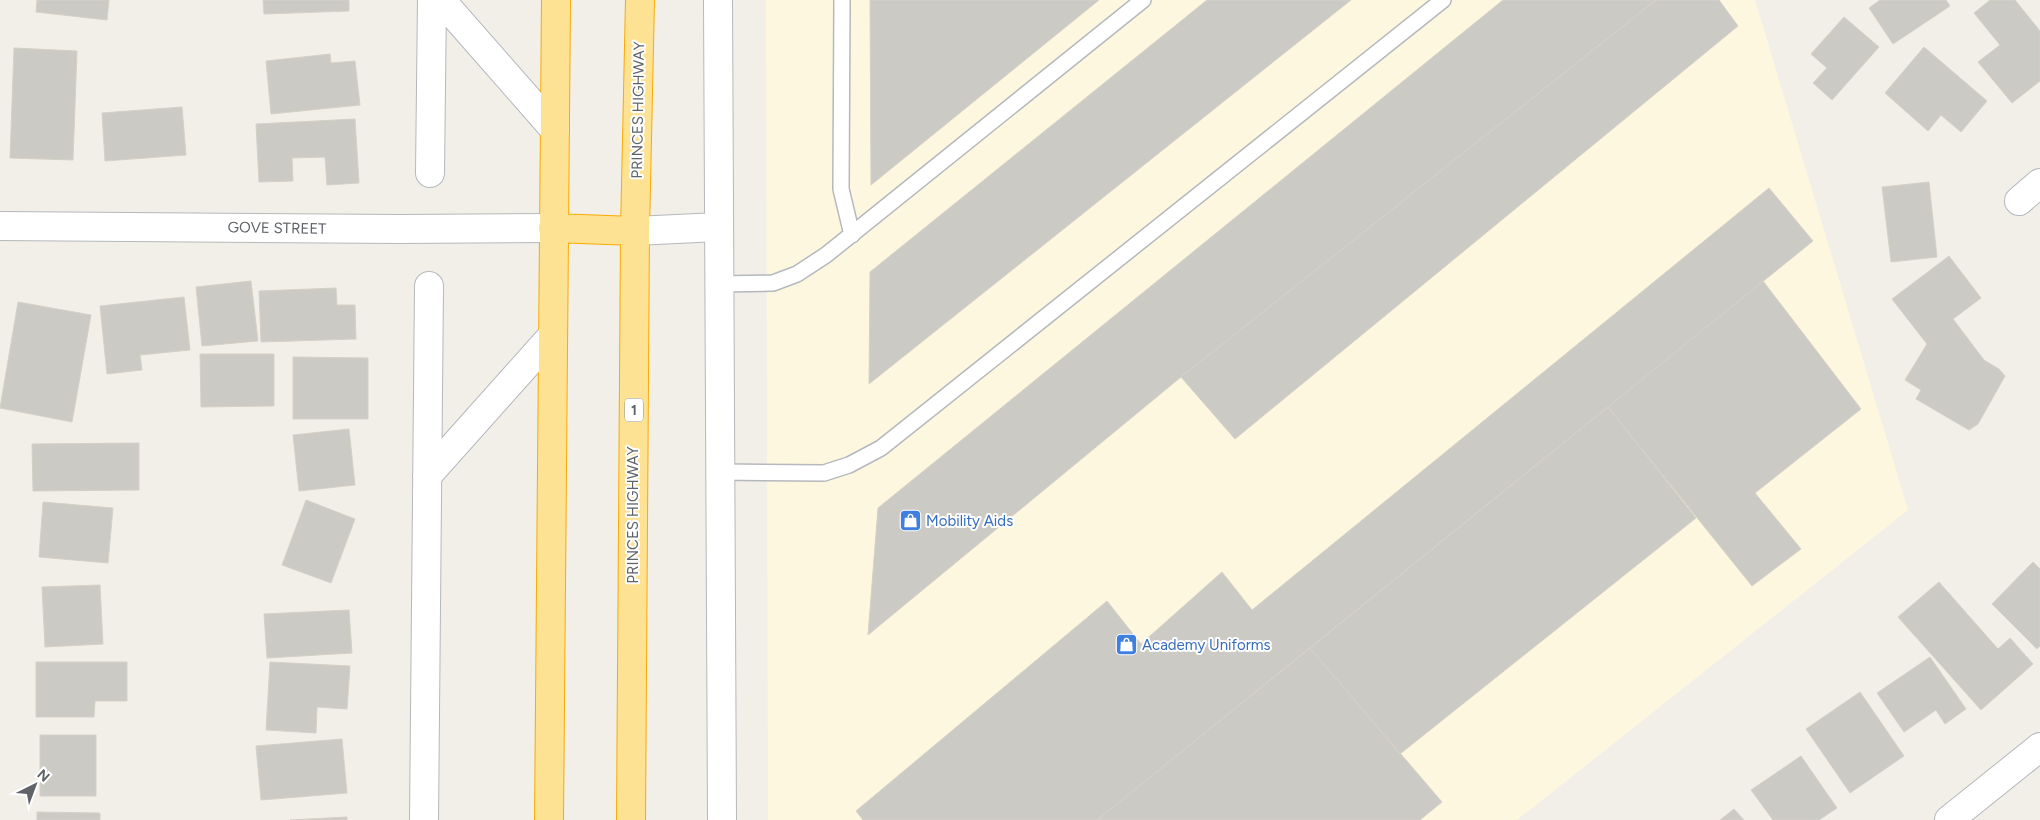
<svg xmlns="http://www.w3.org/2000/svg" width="2040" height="820" font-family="Figtree,sans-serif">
	<rect width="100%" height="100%" fill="#f1efe8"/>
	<path fill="#fef7e0" d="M 766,0 L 1755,0 L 1908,510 L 1517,820 L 768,820 Z"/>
	<path fill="#cccac5" stroke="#d6d1c6" d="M 37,0 L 109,0 L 107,20 L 36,12 Z
		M 263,0 L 349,0 L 349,11 L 264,14 Z
		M 870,0 L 1099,0 L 871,185 Z
		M 1207,0 L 1351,0 L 869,384 L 870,272 Z
		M 1503,0 L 1656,0 L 1181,377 L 868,635 L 878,508 Z
		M 1656,0 L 1719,0 L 1738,26 L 1235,439 L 1181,377 Z
		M 1880,0 L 1946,0 L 1950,6 L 1893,44 L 1869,8 Z
		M 1990,0 L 2015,0 L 2040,31 L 2040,81 L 2012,103 L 1978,62 L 2000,45 L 1974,13 Z
		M 1844,17 L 1879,47 L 1832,100 L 1813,83 L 1827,68 L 1811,54 Z
		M 1924,47 L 1987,101 L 1961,132 L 1941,115 L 1928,131 L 1885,93 Z
		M 14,48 L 77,51 L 73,160 L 10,158 Z
		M 330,54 L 331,63 L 355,61 L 360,105 L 271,114 L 266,61 Z
		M 182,107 L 186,155 L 105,161 L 102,113 Z
		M 355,119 L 359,183 L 327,185 L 325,157 L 292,158 L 293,181 L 259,182 L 256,124 Z
		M 1929,182 L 1937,257 L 1891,262 L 1882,187 Z
		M 1769,188 L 1813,241 L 1097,820 L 863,820 L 856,811 L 1107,601 L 1141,644 L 1222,572 L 1252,610 Z
		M 1949,256 L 1981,298 L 1953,319 L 1984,360 L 1999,369 L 2005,376 L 1978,424 L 1969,430 L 1916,399 L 1921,390 L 1905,380 L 1927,344 L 1892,299 Z
		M 251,281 L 258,341 L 202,346 L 196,287 Z
		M 1763,281 L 1861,409 L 1755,493 L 1801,549 L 1752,586 L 1608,407 Z
		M 336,288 L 337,305 L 355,305 L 356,339 L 261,342 L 259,291 Z
		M 184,297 L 190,350 L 140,355 L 142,370 L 107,374 L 100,306 Z
		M 18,302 L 91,315 L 72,422 L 0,408 Z
		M 200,354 L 274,354 L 274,406 L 201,407 Z
		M 293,357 L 368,358 L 368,419 L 293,419 Z
		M 1608,407 L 1696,518 L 1400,754 L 1310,648 Z
		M 349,429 L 355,485 L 299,491 L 293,435 Z
		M 139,443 L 139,490 L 33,491 L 32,444 Z
		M 306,500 L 355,519 L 331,583 L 282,565 Z
		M 43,502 L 113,508 L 108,563 L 39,557 Z
		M 2033,562 L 2040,569 L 2040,646 L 2037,649 L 1992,604 Z
		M 1939,582 L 1998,649 L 2010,638 L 2033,664 L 1981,710 L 1898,617 Z
		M 100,585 L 103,644 L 45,647 L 42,587 Z
		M 349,610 L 352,653 L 267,658 L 264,614 Z
		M 1310,648 L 1442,802 L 1420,820 L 1097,820 Z
		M 1930,657 L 1966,709 L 1945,724 L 1936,710 L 1904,732 L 1877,693 Z
		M 36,662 L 127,662 L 127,701 L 95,701 L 94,717 L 36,717 Z
		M 270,662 L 350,666 L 347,709 L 317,707 L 316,733 L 266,730 Z
		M 1860,692 L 1904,756 L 1850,793 L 1806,729 Z
		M 40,735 L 96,735 L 96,796 L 40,796 Z
		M 342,739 L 347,793 L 261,800 L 256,746 Z
		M 1801,756 L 1837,808 L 1819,820 L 1773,820 L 1751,790 Z
		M 1734,809 L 1744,820 L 1720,820 Z
		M 37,812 L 100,813 L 100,820 L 37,820 Z
		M 347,817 L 347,820 L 290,820 Z"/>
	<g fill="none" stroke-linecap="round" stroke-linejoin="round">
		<defs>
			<path id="lane" d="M 842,0 L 841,189 L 852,235
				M 719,284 L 773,283 L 797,274 L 826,255 L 1143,0
				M 720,472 L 824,473 L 849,465 L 881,448 L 1443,0"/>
			<path id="street" d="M 441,0 L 555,130
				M 718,0 L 722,820
				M 430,173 L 432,0
				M 2019,201 L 2040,183
				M 0,226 L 400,229 L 553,228
				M 635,231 L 718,227
				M 427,476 L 552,336
				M 424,820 L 429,286
				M 1949,820 L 2040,747"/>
			<path id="highway" d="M 553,228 L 635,231
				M 549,820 L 556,0
				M 631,820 L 635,231 L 640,0"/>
		</defs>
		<use href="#lane" stroke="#b5b8bc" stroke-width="18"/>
		<use href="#street" stroke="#b5b8bc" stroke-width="30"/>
		<use href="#highway" stroke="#f9ab00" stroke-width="30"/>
		<use href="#lane" stroke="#fff" stroke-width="15"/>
		<use href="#street" stroke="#fff" stroke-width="28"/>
		<use href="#highway" stroke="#fde293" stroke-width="28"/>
	</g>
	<defs>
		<symbol id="shop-square" viewBox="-11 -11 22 22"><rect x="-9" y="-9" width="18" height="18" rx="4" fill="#3f7fe0" stroke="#fff"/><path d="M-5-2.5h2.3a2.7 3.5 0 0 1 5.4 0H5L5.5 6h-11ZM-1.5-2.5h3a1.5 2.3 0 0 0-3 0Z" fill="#fff"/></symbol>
	</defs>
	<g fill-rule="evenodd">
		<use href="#shop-square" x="898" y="508" width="25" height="25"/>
		<use href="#shop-square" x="1114" y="632" width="25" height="25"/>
	</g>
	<g text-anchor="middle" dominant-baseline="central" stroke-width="4" stroke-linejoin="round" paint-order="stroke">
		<rect fill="#fff" stroke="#8f9295" stroke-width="1" x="625" y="398.5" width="18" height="23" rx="4"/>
		<g font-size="14" font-weight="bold" fill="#5f6368">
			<text x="634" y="410">1</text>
		</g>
		<g font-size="15" fill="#5f6368" stroke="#fff">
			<text transform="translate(638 110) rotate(-89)">PRINCES HIGHWAY</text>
			<text transform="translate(277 228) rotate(1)">GOVE STREET</text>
			<text transform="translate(633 515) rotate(-90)">PRINCES HIGHWAY</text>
		</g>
		<g font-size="15" fill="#366cbe" stroke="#fff" text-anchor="start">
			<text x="926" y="521">Mobility Aids</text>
			<text x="1142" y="645">Academy Uniforms</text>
		</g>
	</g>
	<g transform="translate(35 785) rotate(42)" stroke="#ffffff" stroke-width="4" paint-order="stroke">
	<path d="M0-4L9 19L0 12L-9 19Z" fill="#5f6368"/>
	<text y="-8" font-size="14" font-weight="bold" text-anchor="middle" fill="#5f6368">N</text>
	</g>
</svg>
